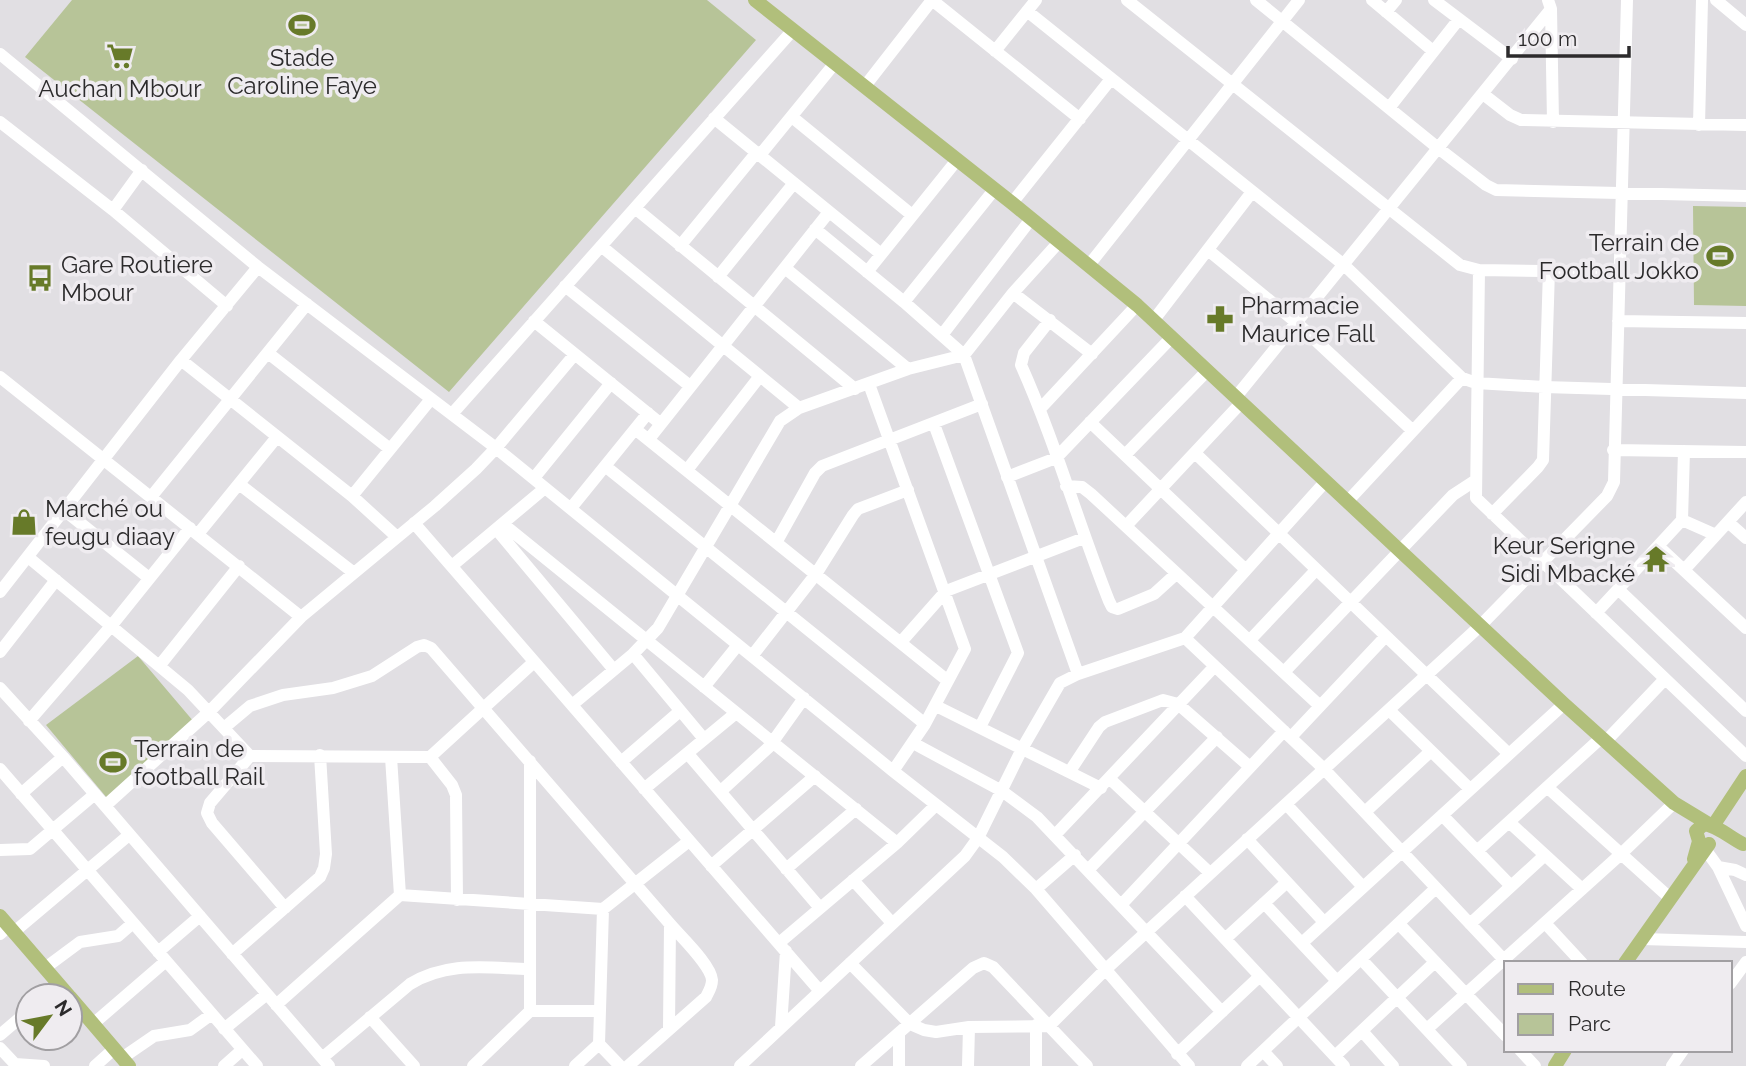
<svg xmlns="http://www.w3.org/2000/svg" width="1746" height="1066" font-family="Raleway,sans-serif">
	<rect width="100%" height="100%" fill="#e1dfe3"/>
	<path fill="#b7c498" d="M 72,0 L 707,0 L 756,40 L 449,392 L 25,57 Z
		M 1693,206 L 1746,207 L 1746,306 L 1694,305 Z
		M 138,656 L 194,722 L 107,798 L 46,725 Z"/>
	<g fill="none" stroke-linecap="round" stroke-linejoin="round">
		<path stroke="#fff" stroke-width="12" d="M 1127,0 L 1460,265 L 1479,270 L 1620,272
			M 1256,0 L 1438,148 L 1486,185 L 1496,190 L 1746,196
			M 1372,0 L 1433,51
			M 1434,0 L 1512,59
			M 1548,0 L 1551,9 L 1553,122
			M 1716,0 L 1746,25
			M 1027,11 L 1344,265 L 1462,378 L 1476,383 L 1544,387 L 1746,393
			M 1386,12 L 1396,0
			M 995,51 L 1036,0
			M 0,54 L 258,267 L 496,448 L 893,771 L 1003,857 L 1036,889 L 1189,1066
			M 865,86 L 932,0 L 1080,119
			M 1483,94 L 1510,115 L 1521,120 L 1746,125
			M 1389,108 L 1459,19
			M 792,117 L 912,215
			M 714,118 L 881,254
			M 0,122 L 113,210 L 227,306
			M 1699,125 L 1702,0
			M 760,155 L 835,63
			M 1012,203 L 1111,79
			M 635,208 L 855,389
			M 113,210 L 142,170
			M 815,229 L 904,302 L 964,355 L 1078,674
			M 601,246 L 799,408
			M 680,246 L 757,152
			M 1208,250 L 1297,323 L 1413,431
			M 1089,265 L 1299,0
			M 785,268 L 908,369
			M 1479,270 L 1476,498 L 1746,756
			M 867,272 L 957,160
			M 718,277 L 794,183
			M 565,286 L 690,386
			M 1013,293 L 1092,354
			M 904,302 L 994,190
			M 1050,320 L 1024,353 L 1021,365 C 1055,441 1078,523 1109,601 L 1112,607 L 1118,609 L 1154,594 L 1176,574
			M 534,321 L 661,424
			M 1153,321 L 1252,192
			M 1618,321 L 1746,323
			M 942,335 L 1031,219
			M 268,353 L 390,449
			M 181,360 L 352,496 L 397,537
			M 0,377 L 301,617
			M 869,384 L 965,649 L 925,724 L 893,771
			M 1235,398 L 1551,9
			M 1040,409 L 1137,305
			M 452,414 L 793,30
			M 1090,422 L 1246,570
			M 934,424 L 1018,653 L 980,727
			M 635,429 L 948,681
			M 649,439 L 829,212
			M 1613,450 L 1746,452
			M 1195,453 L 1509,754
			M 1125,455 L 1207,371
			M 605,466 L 925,724
			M 687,470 L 760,376
			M 1007,477 L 1056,458 L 1171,338
			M 534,478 L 611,383
			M 239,484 L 354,573
			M 1066,486 L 1082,487 L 1091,494 L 1320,706
			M 352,496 L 431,399
			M 151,497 L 307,304
			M 1347,502 L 1462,378
			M 571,508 L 648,413
			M 64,510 L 149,578
			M 1492,514 L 1538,467 L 1543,460 L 1549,270
			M 1682,520 L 1716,535
			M 1728,522 L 1746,538
			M 414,523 L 819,990
			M 503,524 L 897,843
			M 1126,526 L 1241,403
			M 496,529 L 614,670
			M 198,534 L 277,437
			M 777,541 L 815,473 L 822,466 L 982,404
			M 1658,546 L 1746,628
			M 28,557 L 188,690 L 250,756 L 210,803 L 207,813 L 212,823 L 285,908
			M 453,565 L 545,488
			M 1684,570 L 1746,502
			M 1618,589 L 1746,711
			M 0,592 L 181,360 L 258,267
			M 1596,613 L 1682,520 L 1684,451
			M 1185,638 L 1324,769 L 1507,963
			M 1250,640 L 1316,570
			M 901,642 L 946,591 L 1084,538
			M 0,652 L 56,580
			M 633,654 L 704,739
			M 752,656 L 816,574 L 853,515 L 858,509 L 908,490
			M 160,665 L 239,566
			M 1284,672 L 1453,495 L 1476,480
			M 704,687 L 738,645
			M 0,688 L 63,757 L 329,1066
			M 572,705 L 633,654 L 658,628 L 780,421 L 799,408 L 908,369 L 964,355 L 1013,293 L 1059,242
			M 936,706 L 1101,788
			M 1389,710 L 1470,789
			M 29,721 L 112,625 L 190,528
			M 225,727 L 250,706 L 283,695 L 333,688 L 372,676 L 417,647 L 424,645 L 431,648 L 670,924 L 669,1029
			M 1291,737 L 1386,636
			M 1605,742 L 1665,679
			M 913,743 L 1002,791 L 1037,817 L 1222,1012
			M 688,754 L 820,908
			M 250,756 L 430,757 L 534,662
			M 430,757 L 452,785 L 456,795 L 457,900
			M 621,762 L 680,711
			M 0,769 L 257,1066
			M 1070,771 L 1099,727 L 1105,722 L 1163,700 L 1178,704 L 1250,767
			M 1110,779 L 1210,873
			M 1547,787 L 1671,899
			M 644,789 L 736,713
			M 721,791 L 769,747 L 804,698
			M 21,794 L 63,757
			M 1286,804 L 1363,887
			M 105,806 L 210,711 L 301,617 L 435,506 L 476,469 L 496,448 L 575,354
			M 1365,812 L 1431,751
			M 1442,815 L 1511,886
			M 1509,822 L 1582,889
			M 1056,834 L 1214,667
			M 1247,839 L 1324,922
			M 1705,849 L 1718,867 L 1746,926
			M 0,850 L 30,849 L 95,794
			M 1477,851 L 1601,738
			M 711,866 L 815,776
			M 1718,867 L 1735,870 L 1746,875
			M 786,869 L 856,809
			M 1088,870 L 1217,737
			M 853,880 L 892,923
			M 1036,889 L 1075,855
			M 400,895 L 603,909 L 689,841
			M 1185,896 L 1344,1066
			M 1264,903 L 1337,981
			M 1121,905 L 1284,731
			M 603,909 L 599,1044 L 620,1066
			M 1545,923 L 1582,963
			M 1399,924 L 1506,1036
			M 1470,924 L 1545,855
			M 14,932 L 129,835
			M 0,934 L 9,926
			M 1225,939 L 1287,882
			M 1642,939 L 1746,942
			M 779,943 L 897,843 L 936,805
			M 1302,943 L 1564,704
			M 158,952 L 200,916
			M 232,954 L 320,877 L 324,868 L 326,854 L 320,755
			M 1361,959 L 1461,1066
			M 850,963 L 910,1024 L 924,1030 L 936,1032 L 969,1027 L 1049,1026 L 1105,970 L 1480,626 L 1607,496 L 1614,482 L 1627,0
			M 45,968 L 80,942 L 118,936 L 133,923
			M 1730,984 L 1746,962
			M 45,996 L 59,984
			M 276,1005 L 400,895 L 391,757
			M 530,1011 L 599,1011
			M 370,1017 L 414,1066
			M 93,1024 L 166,961
			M 1036,1025 L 1036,1066
			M 781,1027 L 786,951
			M 224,1029 L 267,994
			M 1427,1029 L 1621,854 L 1674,803
			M 1362,1031 L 1393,1066
			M 0,1035 L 28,1011
			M 0,1048 L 15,1064 L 44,1066
			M 1520,1050 L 1535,1066
			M 1263,1051 L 1277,1066
			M 1177,1054 L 1260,976
			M 1335,1056 L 1435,962
			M 122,1058 L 154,1036 L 190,1030 L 212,1014
			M 322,1058 L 410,984 C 448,961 486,968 529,969
			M 95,1066 L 114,1049
			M 224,1066 L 242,1050
			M 473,1066 L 530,1011 L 530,761
			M 575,1066 L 599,1044
			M 628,1066 L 706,997 C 709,991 712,987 712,980 C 711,965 681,937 670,924
			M 740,1066 L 965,856 L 978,838 L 1023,747 L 1060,683 L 1078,674 L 1185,638 L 1325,482
			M 861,1066 L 973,968 L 984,963 L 993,967 L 1087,1066
			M 899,1066 L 899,1035
			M 968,1066 L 969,1027
			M 1247,1066 L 1436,888
			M 1672,1066 L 1683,1050"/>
		<path stroke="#b1bf7b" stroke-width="14" d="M 755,0 L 1012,203 L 1137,305 L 1564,704 L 1674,803 L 1707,823
			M 1713,826 L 1746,776
			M 1694,859 L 1699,841 L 1696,831 L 1704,824 C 1716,825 1731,838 1743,844
			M 0,916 L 69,996
			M 1625,963 L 1709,844
			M 70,997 L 129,1066
			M 1555,1066 L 1565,1050"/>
	</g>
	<defs>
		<symbol id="stadium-bare" viewBox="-9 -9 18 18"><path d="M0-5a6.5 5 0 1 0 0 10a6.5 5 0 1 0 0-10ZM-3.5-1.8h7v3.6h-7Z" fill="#677a29" stroke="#efecf0" stroke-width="2.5" paint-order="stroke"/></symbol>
		<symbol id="supermarket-bare" viewBox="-9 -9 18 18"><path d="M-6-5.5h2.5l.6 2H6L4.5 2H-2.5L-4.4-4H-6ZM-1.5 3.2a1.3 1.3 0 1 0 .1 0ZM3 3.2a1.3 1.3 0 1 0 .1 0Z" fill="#677a29" stroke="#efecf0" stroke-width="2.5" paint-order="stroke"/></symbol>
		<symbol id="bus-bare" viewBox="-9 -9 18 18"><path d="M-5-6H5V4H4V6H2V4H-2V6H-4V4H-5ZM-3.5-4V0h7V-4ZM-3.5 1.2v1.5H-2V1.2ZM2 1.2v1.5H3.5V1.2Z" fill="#677a29" stroke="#efecf0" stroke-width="2.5" paint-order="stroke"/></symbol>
		<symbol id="pharmacy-bare" viewBox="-9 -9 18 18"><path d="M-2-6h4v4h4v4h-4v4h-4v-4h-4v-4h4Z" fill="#677a29" stroke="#efecf0" stroke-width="2.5" paint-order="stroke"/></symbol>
		<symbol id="shop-bare" viewBox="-9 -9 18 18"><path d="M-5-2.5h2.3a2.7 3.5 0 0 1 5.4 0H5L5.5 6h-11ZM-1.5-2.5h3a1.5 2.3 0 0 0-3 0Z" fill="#677a29" stroke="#efecf0" stroke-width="2.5" paint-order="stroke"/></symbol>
		<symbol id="temple-bare" viewBox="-9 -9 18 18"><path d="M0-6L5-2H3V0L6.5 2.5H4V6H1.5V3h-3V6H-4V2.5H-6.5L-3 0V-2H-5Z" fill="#677a29" stroke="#efecf0" stroke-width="2.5" paint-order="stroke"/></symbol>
	</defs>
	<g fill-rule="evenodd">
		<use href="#stadium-bare" x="283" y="6" width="38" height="38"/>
		<use href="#supermarket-bare" x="101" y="37" width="38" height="38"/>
		<use href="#stadium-bare" x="1701" y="237" width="38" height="38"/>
		<use href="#bus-bare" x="21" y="259" width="38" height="38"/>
		<use href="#pharmacy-bare" x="1201" y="300" width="38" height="38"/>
		<use href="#shop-bare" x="5" y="503" width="38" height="38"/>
		<use href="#temple-bare" x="1637" y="540" width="38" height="38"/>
		<use href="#stadium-bare" x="94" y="743" width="38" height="38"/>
	</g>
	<g text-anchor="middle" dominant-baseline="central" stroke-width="7" stroke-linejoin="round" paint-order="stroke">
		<g font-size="24" fill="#2c2b2c" stroke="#efecf0" text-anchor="start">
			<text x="302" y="57" text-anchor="middle">Stade<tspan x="302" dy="28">Caroline Faye</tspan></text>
			<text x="120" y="88" text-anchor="middle">Auchan Mbour</text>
			<text x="1699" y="242" text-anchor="end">Terrain de<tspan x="1699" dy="28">Football Jokko</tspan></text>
			<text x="61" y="264">Gare Routiere<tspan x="61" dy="28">Mbour</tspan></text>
			<text x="1241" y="305">Pharmacie<tspan x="1241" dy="28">Maurice Fall</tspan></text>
			<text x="45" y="508">Marché ou<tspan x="45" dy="28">feugu diaay</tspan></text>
			<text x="1635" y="545" text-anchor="end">Keur Serigne<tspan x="1635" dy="28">Sidi Mbacké</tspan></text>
			<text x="134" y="748">Terrain de<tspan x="134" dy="28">football Rail</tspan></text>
		</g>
	</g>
	<rect x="1504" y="961" width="228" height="91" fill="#efecf0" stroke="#a19fa2" stroke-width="2"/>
	<rect x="1518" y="984" width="35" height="10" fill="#b1bf7b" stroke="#a19fa2" stroke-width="2"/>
	<text x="1568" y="996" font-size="21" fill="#2c2b2c">Route</text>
	<rect x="1518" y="1014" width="35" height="21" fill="#b7c498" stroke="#a19fa2" stroke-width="2"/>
	<text x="1568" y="1031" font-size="21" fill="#2c2b2c">Parc</text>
	<g transform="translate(49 1017) rotate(58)"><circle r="33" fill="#efecf0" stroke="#a19fa2" stroke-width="2"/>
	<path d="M0-5L12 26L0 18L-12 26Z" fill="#677a29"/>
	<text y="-10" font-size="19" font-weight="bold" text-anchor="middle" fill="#2c2b2c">N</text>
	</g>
	<path d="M1508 46v10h121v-10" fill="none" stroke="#2c2b2c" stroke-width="3.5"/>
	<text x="1518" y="46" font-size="21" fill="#2c2b2c" stroke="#efecf0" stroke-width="5" paint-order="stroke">100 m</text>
</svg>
